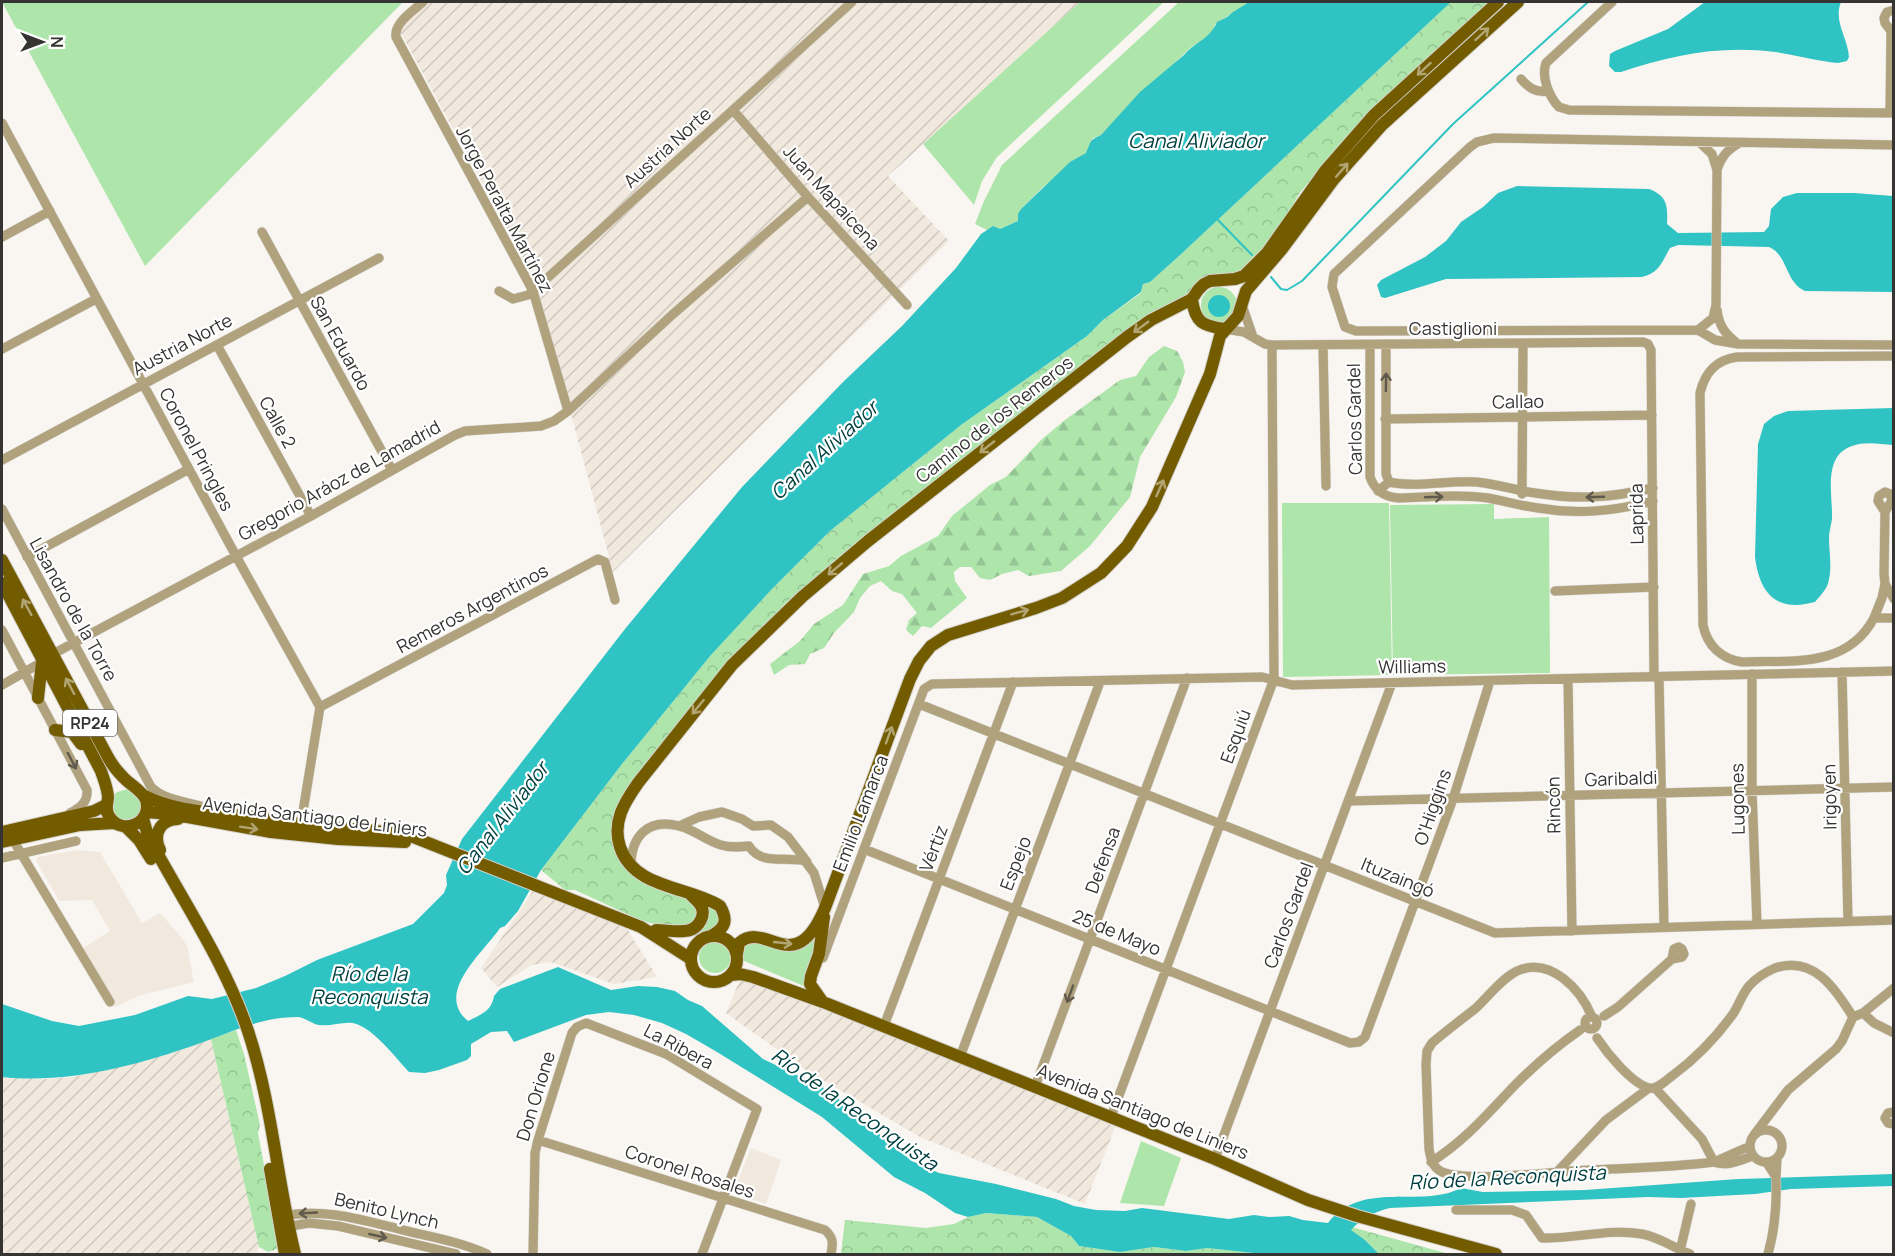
<svg xmlns="http://www.w3.org/2000/svg" width="1895" height="1256" font-family="Manrope,sans-serif">
	<defs>
		<pattern id="industrial-furrows" width="10" height="10" patternUnits="userSpaceOnUse" patternTransform="scale(1.5)"><rect width="10" height="10" fill="#f1e9de"/><path d="M-1 1l2-2M0 10L10 0M9 11l2-2" fill="none" stroke="#cfc8bf"/></pattern>
		<pattern id="forest-firs" width="22" height="20" patternUnits="userSpaceOnUse" patternTransform="scale(1.5)"><rect width="22" height="20" fill="#ade5ab"/><path d="M5 1l3.5 6h-7zM16 11l3.5 6h-7z" fill="#95c594"/></pattern>
		<pattern id="park-crowns" width="20" height="18" patternUnits="userSpaceOnUse" patternTransform="scale(1.5)"><rect width="20" height="18" fill="#ade5ab"/><path d="M2 6a3 3 0 1 1 6 0M12 15a3 3 0 1 1 6 0" fill="none" stroke="#95c594"/></pattern>
	</defs>
	<rect width="100%" height="100%" fill="#f9f6f1"/>
	<path fill="#f1e9de" d="M 77,850 L 100,852 L 142,923 L 160,913 L 182,938 L 187,946 L 194,982 L 141,995 L 115,1007 L 82,949 L 110,931 L 92,900 L 59,901 L 36,860 L 38,857 Z
		M 751,1148 L 781,1160 L 766,1204 L 733,1193 Z"/>
	<path fill="url(#industrial-furrows)" d="M 428,2 L 1080,2 L 888,176 L 949,241 L 613,572 L 536,282 L 401,33 L 402,26 Z
		M 533,891 L 626,927 L 657,977 L 614,984 L 551,962 L 532,965 L 497,987 L 481,968 Z
		M 741,977 L 1116,1125 L 1085,1204 L 920,1137 L 804,1069 L 726,1013 Z
		M 211,1039 L 259,1247 L 257,1254 L 2,1254 L 2,1077 L 46,1079 L 72,1077 L 127,1065 L 172,1053 Z"/>
	<path fill="#ade5ab" d="M 2,2 L 403,2 L 145,266 Z
		M 1080,2 L 1164,2 L 997,157 L 982,181 L 974,205 L 923,144 Z
		M 1179,2 L 1249,2 L 1215,24 C 1212,38 1200,41 1190,48 L 1101,135 L 1093,138 L 1086,153 L 1043,187 L 1021,209 L 1018,221 L 1000,229 L 993,227 L 987,230 L 975,224 L 984,201 L 1002,165 Z
		M1201 305a18 18 0 1 1 36 0a18 18 0 1 1-36 0Z
		M 1282,503 L 1389,503 L 1392,675 L 1283,677 Z
		M 1494,504 L 1494,519 L 1549,517 L 1550,673 L 1393,675 L 1390,505 Z
		M 128,789 L 142,799 L 141,815 L 127,823 L 113,816 L 110,800 L 117,792 Z
		M 704,903 L 717,907 L 722,920 C 713,931 706,935 691,935 Z
		M 817,932 L 816,948 L 805,973 L 806,987 L 744,961 L 741,957 L 745,942 L 774,946 Z
		M699 957a16 16 0 1 1 32 0a16 16 0 1 1-32 0Z
		M 1141,1141 L 1181,1158 L 1164,1206 L 1120,1203 Z"/>
	<path fill="url(#forest-firs)" d="M 1164,346 L 1177,351 L 1183,362 L 1185,372 L 1176,397 L 1140,457 L 1130,497 L 1090,546 L 1061,571 L 1029,576 L 1018,570 L 1002,574 L 990,580 L 980,578 L 971,567 L 960,567 L 954,572 L 955,581 L 967,598 L 931,628 L 922,626 L 913,636 L 906,630 L 909,620 L 917,613 L 902,594 L 892,591 L 881,581 L 870,586 L 860,598 L 854,612 L 834,633 L 824,648 L 810,654 L 805,664 L 789,665 L 774,675 L 770,664 L 800,641 L 814,624 L 843,605 L 863,574 L 889,566 L 901,556 L 938,536 L 952,516 L 990,485 L 1006,477 L 1041,440 L 1065,420 L 1120,380 L 1136,376 L 1149,357 Z"/>
	<path fill="url(#park-crowns)" d="M 1451,2 L 1492,2 L 1383,98 L 1324,163 L 1299,194 L 1274,238 L 1251,266 L 1165,308 L 738,652 L 618,808 L 622,860 L 695,902 L 698,917 L 687,926 L 650,923 L 638,919 L 575,890 L 565,890 L 541,870 L 622,764 L 711,655 L 772,589 L 830,531 L 961,425 L 1087,336 L 1103,320 L 1141,293 L 1143,284 L 1150,282 L 1179,256 Z
		M 236,1030 L 244,1054 L 260,1125 L 258,1133 L 278,1241 L 277,1249 L 268,1252 L 259,1247 L 211,1039 Z
		M 986,1213 L 1037,1217 L 1071,1236 L 1079,1246 L 1120,1252 L 1154,1247 L 1186,1251 L 1207,1248 L 1263,1254 L 841,1254 L 845,1220 L 926,1228 L 954,1224 L 968,1217 Z
		M 1341,1224 L 1449,1254 L 1379,1254 L 1365,1240 Z"/>
	<path fill="#30c3c3" d="M 1249,2 L 1451,2 L 1179,256 L 1150,282 L 1143,284 L 1141,292 L 1103,320 L 1087,336 L 961,425 L 830,531 L 772,589 L 711,655 L 622,764 L 541,870 L 518,911 L 505,926 L 500,928 C 483,953 434,993 468,1021 C 480,1015 492,1011 494,996 L 500,989 L 558,967 L 611,990 L 638,986 L 657,987 L 675,991 L 688,1000 L 702,1006 L 763,1059 L 828,1090 L 892,1145 L 912,1161 L 939,1173 L 996,1184 L 1056,1199 L 1074,1206 L 1096,1210 L 1125,1211 L 1142,1208 L 1229,1219 L 1254,1215 L 1269,1217 L 1289,1216 L 1303,1220 L 1328,1223 C 1362,1179 1421,1209 1461,1188 L 1483,1192 L 1585,1190 L 1738,1179 L 1893,1174 L 1893,1186 L 1791,1189 L 1755,1194 L 1681,1198 L 1648,1197 L 1390,1208 C 1374,1212 1362,1218 1351,1230 L 1365,1240 L 1379,1254 L 1263,1254 L 1207,1248 L 1186,1251 L 1154,1247 L 1120,1252 L 1079,1246 L 1071,1236 L 1037,1217 L 986,1213 L 968,1217 L 955,1213 L 925,1193 L 894,1177 L 822,1117 L 717,1052 L 686,1034 L 662,1023 L 634,1015 L 609,1012 L 586,1015 L 514,1042 L 507,1031 L 491,1032 L 471,1044 L 471,1056 L 467,1060 L 439,1070 L 425,1073 L 409,1072 C 396,1058 377,1033 359,1025 C 347,1019 333,1027 319,1025 C 312,1024 306,1018 298,1017 C 261,1017 232,1032 198,1044 C 135,1066 68,1084 2,1077 L 2,1004 L 52,1021 L 79,1026 L 135,1015 L 188,996 L 212,999 L 256,988 L 285,976 L 317,960 L 413,924 L 444,893 L 447,885 L 446,875 L 462,839 L 625,629 L 742,487 L 843,382 L 902,326 L 956,268 L 981,234 L 993,226 L 1000,229 L 1018,221 L 1018,214 L 1021,209 L 1070,162 L 1086,153 C 1091,142 1089,140 1101,135 L 1140,92 L 1184,55 C 1196,41 1209,40 1217,22 L 1227,17 L 1233,12 Z
		M 1705,2 L 1841,2 C 1833,21 1848,38 1849,57 L 1847,61 L 1838,63 C 1817,61 1796,55 1775,52 C 1721,45 1671,55 1621,72 L 1615,72 L 1609,66 L 1610,54 L 1615,51 L 1668,29 Z
		M 1517,186 L 1649,189 C 1667,196 1668,205 1667,224 L 1678,233 L 1764,232 L 1769,226 L 1771,209 L 1783,197 L 1797,193 L 1854,193 L 1893,196 L 1893,292 L 1805,291 C 1785,282 1788,255 1769,247 L 1678,245 L 1670,248 C 1662,262 1659,273 1642,277 L 1446,279 L 1385,298 L 1381,297 L 1377,285 L 1381,280 L 1425,257 L 1446,241 L 1461,222 L 1483,207 L 1498,193 Z
		M1208 306a11 11 0 1 1 22 0a11 11 0 1 1-22 0Z
		M 1893,408 L 1893,445 C 1880,444 1865,441 1852,446 C 1822,456 1833,496 1832,519 C 1831,526 1829,531 1829,538 C 1829,551 1832,566 1829,579 C 1828,588 1821,595 1815,602 C 1809,603 1802,605 1796,605 C 1767,605 1758,581 1755,557 L 1758,444 L 1764,424 L 1774,416 L 1788,411 Z"/>
	<g fill="none" stroke-linecap="round" stroke-linejoin="round">
		<path stroke="#30c3c3" stroke-width="2" d="M 1217,219 L 1252,255
			M 1271,277 L 1281,289 L 1287,290 L 1302,281 L 1453,124 L 1588,2"/>
		<defs>
			<path id="minor" d="M 423,2 C 413,11 394,23 396,37 L 533,291 L 568,411
				M 1612,2 L 1546,63 C 1541,77 1549,97 1559,107 L 1569,110 L 1894,113
				M 1894,10 L 1887,12 L 1884,18 L 1885,23 L 1891,31 L 1894,29
				M 1521,79 C 1529,88 1536,93 1548,91
				M 733,110 L 808,197 L 907,305
				M 1890,113 L 1891,31
				M 2,123 L 236,556 L 320,707 L 300,830
				M 1699,142 L 1712,154 L 1717,170 C 1721,157 1727,150 1739,143
				M 1717,170 L 1716,305 L 1713,318 L 1698,330 L 1356,331 L 1345,327 L 1332,287 L 1334,274 L 1470,147 L 1477,142 L 1494,138 L 1894,145
				M 262,232 L 392,470
				M 2,237 L 50,211
				M 499,291 L 513,299 L 528,295 L 533,291 L 852,2
				M 1242,305 L 1253,337
				M 1225,329 L 1244,332 L 1265,344 L 1272,345 L 1643,342 L 1648,344 L 1651,350 L 1654,677
				M 1698,330 L 1715,340 L 1738,344 C 1725,334 1719,326 1717,310
				M 1386,344 L 1386,474 L 1389,482
				M 1738,344 L 1894,345
				M 217,345 L 311,516
				M 1323,345 L 1326,486
				M 1370,345 L 1370,477 C 1375,491 1384,497 1399,498 C 1429,497 1459,494 1488,498 C 1505,501 1521,506 1538,508 C 1578,515 1614,511 1653,501
				M 2,349 L 96,299
				M 1894,356 L 1737,357 C 1716,360 1705,372 1700,393 L 1703,625 C 1707,645 1721,659 1742,662 C 1791,660 1847,669 1874,618 L 1894,618
				M 1385,419 L 1652,415
				M 2,460 L 379,258
				M 1378,491 L 1389,482 C 1417,488 1447,480 1476,482 C 1496,484 1515,490 1535,493 C 1579,500 1609,498 1653,488
				M 1522,494 L 1523,344
				M 2,509 L 151,787 C 166,802 193,802 212,810
				M 1885,512 L 1878,501 L 1879,496 L 1885,492 L 1890,494 L 1892,500 L 1885,512 L 1884,574 L 1885,584 L 1894,599
				M 27,557 L 189,469
				M 1555,591 L 1654,587
				M 1874,618 L 1882,598 L 1885,584
				M 2,630 L 87,790 C 88,802 80,808 70,813
				M 53,654 L 311,516 L 455,435 L 465,431 L 541,426 L 554,421 L 568,411 L 672,315 L 808,197
				M 1842,672 L 1848,921
				M 1752,674 L 1752,791 L 1757,924
				M 1659,677 L 1664,926
				M 1568,679 L 1572,931
				M 2,685 L 42,662
				M 919,704 L 1495,933 L 1894,920
				M 320,707 L 598,559 L 605,562 L 615,600
				M 1350,801 L 1894,787
				M 679,826 L 699,817 L 722,812 L 742,819 L 753,826 L 771,825 L 788,837 L 807,862
				M 13,840 L 110,1002
				M 864,849 L 1350,1043 L 1359,1042 L 1365,1037 L 1453,799 L 1490,681
				M 2,858 L 76,841
				M 631,866 C 631,837 647,818 679,826 C 694,829 706,841 721,845 C 731,848 740,847 749,846 C 761,866 786,856 805,861 L 814,873 L 825,908
				M 823,958 L 924,689 L 932,684 L 1262,677 L 1292,685 L 1894,671
				M 1863,1013 L 1874,1023 L 1894,1033
				M 1604,1016 L 1618,1007 L 1672,959 L 1682,957 L 1684,954 L 1682,949 L 1679,947 L 1674,949 L 1672,959
				M 1592,1017 C 1581,990 1551,956 1517,971 C 1501,979 1489,996 1476,1008 C 1461,1020 1446,1031 1432,1043 L 1427,1051 L 1426,1064 L 1429,1149 C 1431,1159 1432,1167 1442,1172 C 1468,1182 1541,1173 1571,1171 C 1619,1168 1667,1168 1714,1162 L 1702,1139 L 1655,1088
				M 1853,1017 L 1863,1013 L 1894,988
				M1585 1023a6 6 0 1 1 12 0a6 6 0 1 1-12 0Z
				M 884,1026 L 1013,682
				M 1597,1038 C 1607,1053 1631,1083 1649,1088 C 1657,1090 1666,1080 1672,1076 C 1695,1059 1717,1036 1733,1014 C 1739,1005 1742,994 1749,986 C 1756,978 1766,972 1775,968 C 1814,955 1835,989 1853,1017 L 1842,1041 L 1836,1049 L 1788,1090 L 1754,1135
				M 960,1057 L 1100,682
				M 1035,1087 L 1187,678
				M 1894,1112 L 1888,1113 L 1885,1118 L 1888,1123 L 1894,1124
				M 1111,1117 L 1274,679 L 1272,345
				M1750 1146a16 16 0 1 1 32 0a16 16 0 1 1-32 0Z
				M 538,1140 L 825,1230 C 834,1238 833,1244 831,1254
				M 1750,1146 L 1714,1162 C 1728,1167 1740,1160 1753,1156
				M 1215,1159 L 1392,683
				M 1431,1162 C 1465,1141 1489,1112 1516,1084 C 1536,1064 1557,1046 1580,1030
				M 1767,1163 L 1776,1177 L 1777,1158
				M 1557,1172 L 1606,1120 L 1649,1088
				M 1456,1210 L 1512,1210 L 1526,1215 L 1542,1238 C 1575,1239 1609,1228 1642,1234 C 1659,1237 1674,1248 1690,1254
				M 283,1216 C 327,1207 368,1222 411,1232 C 437,1238 463,1243 487,1254
				M 285,1227 L 309,1223 L 338,1226 L 456,1254
				M 1680,1251 L 1691,1204
				M 533,1254 L 535,1153 L 538,1140 L 572,1033 L 577,1027 L 586,1023 L 666,1054 L 757,1109 L 702,1254
				M 1768,1254 C 1775,1229 1777,1204 1776,1177"/>
			<path id="major" d="M 1192,299 C 1195,323 1203,326 1225,329
				M 2,560 L 109,759 C 113,766 118,772 123,777 C 130,785 142,790 146,800 C 153,823 121,837 109,816 C 105,810 107,805 108,798 C 108,789 104,780 101,771 L 2,583
				M 38,698 L 42,662
				M 55,730 L 72,732 L 81,744
				M 143,795 C 175,812 211,812 245,816 C 270,819 294,824 318,826 C 350,830 382,829 413,837 L 641,927 L 691,959
				M 146,812 L 171,814 L 271,832 L 338,839 L 405,842
				M 143,818 L 148,836 C 182,900 225,962 248,1031 C 272,1103 277,1181 295,1254
				M 126,827 L 139,840 L 151,859
				M 2,832 L 94,811 L 106,805
				M 2,842 L 80,825 L 114,823
				M 160,850 C 152,834 161,819 178,819
				M 656,930 C 666,930 681,933 690,930 C 699,927 706,915 701,906 C 699,902 694,898 691,895
				M 711,936 C 726,928 728,920 720,906 C 688,886 634,889 620,847 C 612,822 624,803 638,783 L 732,665 L 802,597 L 868,541 L 1127,337 L 1151,320 L 1192,299 L 1198,290 L 1204,284 L 1210,281 L 1235,279 L 1244,276 L 1267,253 L 1325,171 L 1374,115 L 1498,2
				M691 959a23 23 0 1 1 46 0a23 23 0 1 1-46 0Z
				M 737,954 L 739,943 C 767,919 794,981 825,908 L 910,679 L 919,661 L 931,646 L 948,635 L 1036,608 L 1062,598 L 1101,573 L 1127,546 L 1152,507 L 1210,374 L 1220,336 L 1238,316 L 1246,291 L 1282,249 L 1334,179 L 1382,125 L 1518,2
				M 731,975 L 740,974 L 753,977 L 823,1002 L 1215,1159 L 1308,1200 L 1357,1216 L 1496,1254
				M 822,1001 L 810,984 L 811,976 L 819,954 L 824,917
				M 270,1169 L 285,1254"/>
		</defs>
		<use href="#minor" stroke="#d6d3cf" stroke-width="10"/>
		<use href="#major" stroke="#d6d3cf" stroke-width="14"/>
		<use href="#minor" stroke="#afa27d" stroke-width="9"/>
		<use href="#major" stroke="#735c00" stroke-width="12"/>
	</g>
	<defs><path id="oneway-shaft" d="M-6 0H5M1.5-3L5.5 0L1.5 3" fill="none" stroke-width="1.6" stroke-linecap="round" stroke-linejoin="round" transform="scale(1.5)"/></defs>
	<g stroke="#b2a573">
		<use href="#oneway-shaft" transform="translate(1482 34) rotate(-42)"/>
		<use href="#oneway-shaft" transform="translate(1424 69) rotate(138)"/>
		<use href="#oneway-shaft" transform="translate(1342 170) rotate(-49)"/>
		<use href="#oneway-shaft" transform="translate(1141 327) rotate(144)"/>
		<use href="#oneway-shaft" transform="translate(987 447) rotate(142)"/>
		<use href="#oneway-shaft" transform="translate(1160 488) rotate(-66)"/>
		<use href="#oneway-shaft" transform="translate(835 569) rotate(140)"/>
		<use href="#oneway-shaft" transform="translate(27 607) rotate(-119)"/>
		<use href="#oneway-shaft" transform="translate(1020 612) rotate(-15)"/>
		<use href="#oneway-shaft" transform="translate(70 686) rotate(-118)"/>
		<use href="#oneway-shaft" transform="translate(698 707) rotate(129)"/>
		<use href="#oneway-shaft" transform="translate(889 735) rotate(-70)"/>
		<use href="#oneway-shaft" transform="translate(249 828) rotate(9)"/>
		<use href="#oneway-shaft" transform="translate(783 943) rotate(6)"/>
	</g>
	<g stroke="#605a4c">
		<use href="#oneway-shaft" transform="translate(1386 382) rotate(-89)"/>
		<use href="#oneway-shaft" transform="translate(1434 497) rotate(-2)"/>
		<use href="#oneway-shaft" transform="translate(1595 497) rotate(178)"/>
		<use href="#oneway-shaft" transform="translate(72 761) rotate(62)"/>
		<use href="#oneway-shaft" transform="translate(1070 994) rotate(110)"/>
		<use href="#oneway-shaft" transform="translate(308 1213) rotate(177)"/>
		<use href="#oneway-shaft" transform="translate(378 1236) rotate(13)"/>
	</g>
	<g text-anchor="middle" dominant-baseline="central" stroke-width="4.5" stroke-linejoin="round" paint-order="stroke">
		<rect fill="#fff" stroke="#727170" stroke-width="1.5" x="63" y="710" width="54" height="26" rx="4.5"/>
		<g font-size="16" font-weight="bold" fill="#353432">
			<text x="90" y="723">RP24</text>
		</g>
		<g font-size="18" fill="#353432" stroke="#fff">
			<text transform="translate(667 147) rotate(-42)">Austria Norte</text>
			<text transform="translate(832 197) rotate(48)">Juan Mapaicena</text>
			<text transform="translate(505 209) rotate(62)">Jorge Peralta Martínez</text>
			<text x="1453" y="328">Castiglioni</text>
			<text transform="translate(341 343) rotate(61)">San Eduardo</text>
			<text transform="translate(182 344) rotate(-28)">Austria Norte</text>
			<text transform="translate(1518 401) rotate(-1)">Callao</text>
			<text transform="translate(994 419) rotate(-38)">Camino de los Remeros</text>
			<text transform="translate(1354 419) rotate(-91)">Carlos Gardel</text>
			<text transform="translate(278 422) rotate(61)">Calle 2</text>
			<text transform="translate(197 449) rotate(62)">Coronel Pringles</text>
			<text transform="translate(339 480) rotate(-29)">Gregorio Aráoz de Lamadrid</text>
			<text transform="translate(1636 514) rotate(-91)">Laprida</text>
			<text transform="translate(472 608) rotate(-28)">Remeros Argentinos</text>
			<text transform="translate(74 609) rotate(61)">Lisandro de la Torre</text>
			<text transform="translate(1412 666) rotate(-1)">Williams</text>
			<text transform="translate(1235 736) rotate(-70)">Esquiú</text>
			<text transform="translate(1621 778) rotate(-2)">Garibaldi</text>
			<text transform="translate(1829 797) rotate(-91)">Irigoyen</text>
			<text transform="translate(1737 799) rotate(-91)">Lugones</text>
			<text transform="translate(1553 805) rotate(-91)">Rincón</text>
			<text transform="translate(1432 807) rotate(-71)">O'Higgins</text>
			<text transform="translate(860 813) rotate(-69)">Emilio Lamarca</text>
			<text transform="translate(315 816) rotate(7)">Avenida Santiago de Liniers</text>
			<text transform="translate(933 848) rotate(-69)">Vértiz</text>
			<text transform="translate(1102 860) rotate(-70)">Defensa</text>
			<text transform="translate(1015 863) rotate(-69)">Espejo</text>
			<text transform="translate(1398 877) rotate(22)">Ituzaingó</text>
			<text transform="translate(1288 915) rotate(-70)">Carlos Gardel</text>
			<text transform="translate(1117 932) rotate(22)">25 de Mayo</text>
			<text transform="translate(679 1046) rotate(28)">La Ribera</text>
			<text transform="translate(535 1096) rotate(-73)">Don Orione</text>
			<text transform="translate(1143 1111) rotate(22)">Avenida Santiago de Liniers</text>
			<text transform="translate(690 1171) rotate(18)">Coronel Rosales</text>
			<text transform="translate(387 1210) rotate(13)">Benito Lynch</text>
		</g>
		<g font-size="20" font-style="italic" fill="#004041" stroke="#fff">
			<text x="1196" y="140">Canal Aliviador</text>
			<text transform="translate(824 450) rotate(-42)">Canal Aliviador</text>
			<text transform="translate(502 818) rotate(-52)">Canal Aliviador</text>
			<text x="369" y="973">Río de la<tspan x="369" dy="23">Reconquista</tspan></text>
			<text transform="translate(855 1109) rotate(35)">Río de la Reconquista</text>
			<text transform="translate(1507 1177) rotate(-3)">Río de la Reconquista</text>
		</g>
	</g>
	<rect width="1895" height="1256" fill="none" stroke="#353432" stroke-width="6"/>
	<g transform="translate(42 42) rotate(90)" stroke="#ffffff" stroke-width="4.5" paint-order="stroke">
	<path d="M0-4.5L10 22L0 15L-10 22Z" fill="#353432"/>
	<text y="-9" font-size="16" font-weight="bold" text-anchor="middle" fill="#353432">N</text>
	</g>
</svg>
